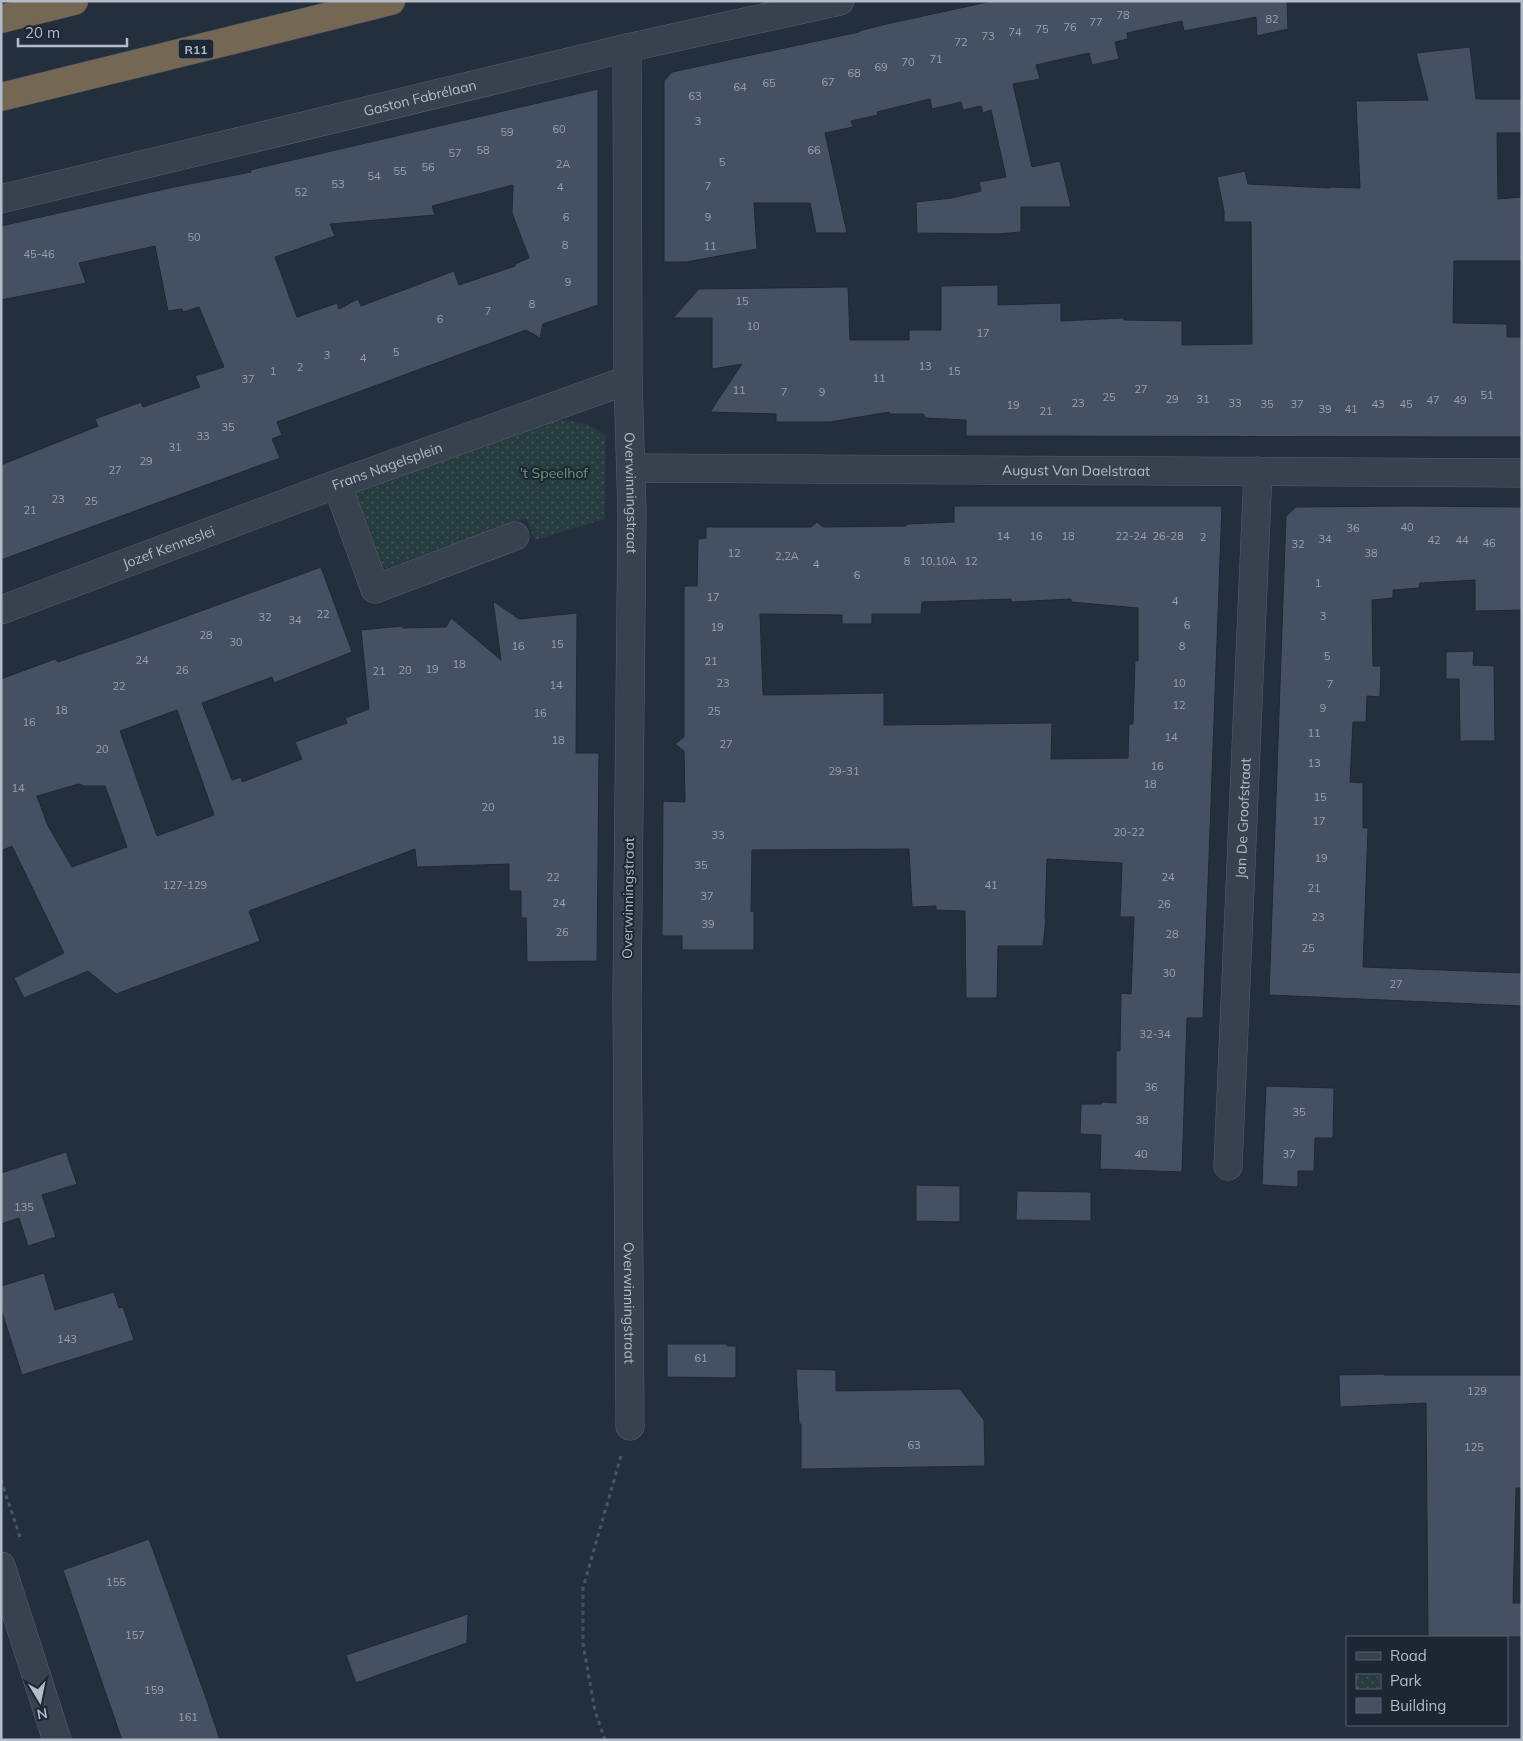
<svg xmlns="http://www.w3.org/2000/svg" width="1523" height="1741" font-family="Mulish,sans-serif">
	<defs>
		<pattern id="park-dots" width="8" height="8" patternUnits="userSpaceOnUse" patternTransform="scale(1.25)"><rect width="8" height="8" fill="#263c3f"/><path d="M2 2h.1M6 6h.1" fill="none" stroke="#435659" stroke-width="1.8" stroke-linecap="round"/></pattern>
	</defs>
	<rect width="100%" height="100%" fill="#242f3e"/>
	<path fill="url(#park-dots)" d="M 551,420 C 571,421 591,421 606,437 L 605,519 L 535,540 L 526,518 L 383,569 L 353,491 Z"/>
	<path fill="#455162" stroke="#1f2835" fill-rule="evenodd" d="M 992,1 L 1287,1 L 1288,29 L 1257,36 L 1256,17 L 1184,31 L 1182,21 L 1127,33 L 1128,39 L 1115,42 L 1119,59 L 1092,65 L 1089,53 L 1036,65 L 1040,79 L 1013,84 L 1032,167 L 1060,161 L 1071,207 L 1021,207 L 1021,232 L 998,234 L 917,233 L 916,202 L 952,198 L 981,191 L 979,182 L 1006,177 L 991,110 L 983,113 L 981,106 L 963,110 L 961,102 L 932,109 L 930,99 L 877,112 L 878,115 L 851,121 L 853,127 L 825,133 L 847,233 L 816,233 L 810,203 L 754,203 L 757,249 L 686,262 L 664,262 L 664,81 L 672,72 L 859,32 L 859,31 L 882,25 Z
		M 1470,47 L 1476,99 L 1522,99 L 1522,133 L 1497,133 L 1498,199 L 1522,197 L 1522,261 L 1454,261 L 1453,323 L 1507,324 L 1507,337 L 1522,337 L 1522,437 L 966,436 L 966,420 L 926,418 L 923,414 L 890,414 L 889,412 L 830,422 L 776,422 L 776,414 L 710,412 L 742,364 L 712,369 L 712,318 L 673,318 L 699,289 L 848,287 L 850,340 L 909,340 L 909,330 L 941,330 L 941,286 L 998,285 L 998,305 L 1061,303 L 1061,321 L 1124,318 L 1124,320 L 1182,321 L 1182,345 L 1252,344 L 1251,222 L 1224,222 L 1224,211 L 1217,177 L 1245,171 L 1248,184 L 1330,188 L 1330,187 L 1360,188 L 1356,101 L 1428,100 L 1416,53 Z
		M 598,89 L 598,305 L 543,324 L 540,338 L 526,330 L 277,422 L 282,435 L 272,439 L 280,458 L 1,560 L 1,465 L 98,426 L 95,419 L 141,402 L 143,407 L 200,387 L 195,376 L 224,367 L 199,307 L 183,312 L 182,309 L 168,311 L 155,246 L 79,263 L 86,283 L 1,300 L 1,226 L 174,187 L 251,172 L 250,170 ZM 513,185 L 512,213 L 529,258 L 515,264 L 515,266 L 459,285 L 454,271 L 361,306 L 358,299 L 339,309 L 337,303 L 297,317 L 275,257 L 335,236 L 330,224 L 435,215 L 432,206 Z
		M 954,506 L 1222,506 L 1203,1018 L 1187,1018 L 1182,1172 L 1100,1169 L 1101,1135 L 1080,1134 L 1081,1104 L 1101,1104 L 1102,1102 L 1116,1103 L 1116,1051 L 1120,1051 L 1121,993 L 1131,994 L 1134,917 L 1120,917 L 1122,863 L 1047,859 L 1045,919 L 1046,919 L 1043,946 L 998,946 L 997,998 L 966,998 L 965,911 L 936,910 L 936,906 L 912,907 L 909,849 L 752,850 L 751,912 L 754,911 L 754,950 L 682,950 L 682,936 L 662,936 L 663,801 L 685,802 L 684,751 L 675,744 L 684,737 L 684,586 L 697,586 L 698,539 L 706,538 L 706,527 L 811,527 L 817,522 L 823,527 L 906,526 L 908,524 L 954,522 ZM 1011,599 L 1011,602 L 1071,599 L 1071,602 L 1138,608 L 1138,661 L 1135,661 L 1133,724 L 1129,724 L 1128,758 L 1051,759 L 1052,723 L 884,725 L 884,693 L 763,695 L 760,614 L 842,615 L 842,624 L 872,624 L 872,614 L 921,614 L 922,602 Z
		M 1406,506 L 1522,507 L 1522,610 L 1475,611 L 1475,580 L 1420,583 L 1419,588 L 1393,590 L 1393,598 L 1372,600 L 1373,666 L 1381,666 L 1380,697 L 1367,696 L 1366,722 L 1353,722 L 1350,782 L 1363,783 L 1363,828 L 1368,828 L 1363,967 L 1522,973 L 1522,1006 L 1269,995 L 1286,516 L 1296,507 Z
		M 321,567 L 352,652 L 274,683 L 272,677 L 202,703 L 232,780 L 241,777 L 242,782 L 302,759 L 295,742 L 347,723 L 345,718 L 369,709 L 361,630 L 402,626 L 403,628 L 446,627 L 451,618 L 501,660 L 493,601 L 519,619 L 577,613 L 576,753 L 599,753 L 597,961 L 527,962 L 526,918 L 521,918 L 521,891 L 509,891 L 509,864 L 417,867 L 415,849 L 249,911 L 260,941 L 116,994 L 88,971 L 24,998 L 14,978 L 64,953 L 12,846 L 1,851 L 1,679 L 55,659 L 58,662 L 119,641 ZM 177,710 L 214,815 L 157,836 L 120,731 ZM 79,784 L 84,786 L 105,786 L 127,847 L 72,867 L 48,826 L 37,796 Z
		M 1474,651 L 1473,665 L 1494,666 L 1495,741 L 1460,741 L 1459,679 L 1446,679 L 1446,652 Z
		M 1266,1086 L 1334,1088 L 1333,1138 L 1315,1138 L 1314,1171 L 1298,1171 L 1298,1187 L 1262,1185 Z
		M 66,1152 L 77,1184 L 42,1195 L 56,1237 L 28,1246 L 19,1218 L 1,1224 L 1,1173 Z
		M 916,1185 L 960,1186 L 960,1222 L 916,1221 Z
		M 1017,1191 L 1091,1192 L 1091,1221 L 1016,1220 Z
		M 44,1273 L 55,1310 L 114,1292 L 119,1308 L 123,1307 L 134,1340 L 22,1375 L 1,1309 L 1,1286 Z
		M 667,1344 L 727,1344 L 727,1346 L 736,1346 L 736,1378 L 667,1377 Z
		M 796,1369 L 836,1370 L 836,1391 L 960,1389 L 984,1420 L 985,1466 L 801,1469 L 801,1424 L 799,1424 Z
		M 1384,1374 L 1384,1375 L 1522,1375 L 1522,1488 L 1516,1488 L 1513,1603 L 1522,1603 L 1522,1637 L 1428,1637 L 1426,1403 L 1340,1407 L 1339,1375 Z
		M 149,1539 L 206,1698 L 220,1740 L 122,1740 L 63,1570 Z
		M 468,1614 L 467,1643 L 356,1683 L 346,1655 Z"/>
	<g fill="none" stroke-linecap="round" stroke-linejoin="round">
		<defs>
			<g id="minor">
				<path id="s1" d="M 627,48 L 628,380 L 632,512 L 627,998 L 630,1426"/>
				<path id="s2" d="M 1,199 L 627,48 L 840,1"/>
				<path id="s3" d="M 631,468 L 1522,473"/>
				<path d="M 337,484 L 375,589 L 515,536"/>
				<path id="s4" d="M 1,610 L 337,484 L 628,380"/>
				<path id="s5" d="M 1228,1166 L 1258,471"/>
				<path d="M 1,1566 L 57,1740"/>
			</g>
			<path id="highway" d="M 1,19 L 74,1
				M 1,97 L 391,1"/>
		</defs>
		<use href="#minor" stroke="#565f6c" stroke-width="29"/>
		<use href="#highway" stroke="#434c59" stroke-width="29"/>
		<path stroke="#44595c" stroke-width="3" stroke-dasharray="4 4" stroke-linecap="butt" d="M 1,1480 L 21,1540
			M 605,1740 L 595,1711 L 583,1644 L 583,1588 L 621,1456"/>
		<use href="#minor" stroke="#38414e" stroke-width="28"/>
		<use href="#highway" stroke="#746855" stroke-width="28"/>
	</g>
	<g text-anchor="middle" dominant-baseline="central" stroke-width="4" stroke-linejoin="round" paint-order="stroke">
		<g font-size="11" fill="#98a1af">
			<text x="1123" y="15">78</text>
			<text x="1272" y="19">82</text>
			<text x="1096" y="22">77</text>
			<text x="1070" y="27">76</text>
			<text x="1042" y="29">75</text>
			<text x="1015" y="32">74</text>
			<text x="988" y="36">73</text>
			<text x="961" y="42">72</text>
			<text x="936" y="59">71</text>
			<text x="908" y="62">70</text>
			<text x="881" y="67">69</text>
			<text x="854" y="73">68</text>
			<text x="828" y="82">67</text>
			<text x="769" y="83">65</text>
			<text x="740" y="87">64</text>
			<text x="695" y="96">63</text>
			<text x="698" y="121">3</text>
			<text x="559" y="129">60</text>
			<text x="507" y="132">59</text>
			<text x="483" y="150">58</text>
			<text x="814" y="150">66</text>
			<text x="455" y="153">57</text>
			<text x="722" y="162">5</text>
			<text x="563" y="164">2A</text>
			<text x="428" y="167">56</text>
			<text x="400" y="171">55</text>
			<text x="374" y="176">54</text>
			<text x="338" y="184">53</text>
			<text x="708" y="186">7</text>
			<text x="560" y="187">4</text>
			<text x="301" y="192">52</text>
			<text x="566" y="217">6</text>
			<text x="708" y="217">9</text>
			<text x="194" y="237">50</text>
			<text x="565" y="245">8</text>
			<text x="710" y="246">11</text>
			<text x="39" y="254">45-46</text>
			<text x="568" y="282">9</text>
			<text x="742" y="301">15</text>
			<text x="532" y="304">8</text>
			<text x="488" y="311">7</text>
			<text x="440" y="319">6</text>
			<text x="753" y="326">10</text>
			<text x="983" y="333">17</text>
			<text x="396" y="352">5</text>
			<text x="327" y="355">3</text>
			<text x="363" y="358">4</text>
			<text x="925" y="366">13</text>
			<text x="300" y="367">2</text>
			<text x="273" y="371">1</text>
			<text x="954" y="371">15</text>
			<text x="879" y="378">11</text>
			<text x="248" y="379">37</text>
			<text x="1141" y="389">27</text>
			<text x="739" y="390">11</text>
			<text x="784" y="392">7</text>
			<text x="822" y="392">9</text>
			<text x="1487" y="395">51</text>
			<text x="1109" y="397">25</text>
			<text x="1172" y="399">29</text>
			<text x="1203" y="399">31</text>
			<text x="1433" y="400">47</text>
			<text x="1460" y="400">49</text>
			<text x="1078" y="403">23</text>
			<text x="1235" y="403">33</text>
			<text x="1267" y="404">35</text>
			<text x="1297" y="404">37</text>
			<text x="1378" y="404">43</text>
			<text x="1406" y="404">45</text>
			<text x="1013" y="405">19</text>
			<text x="1325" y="409">39</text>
			<text x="1351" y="409">41</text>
			<text x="1046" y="411">21</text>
			<text x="228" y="427">35</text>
			<text x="203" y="436">33</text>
			<text x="175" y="447">31</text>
			<text x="146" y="461">29</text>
			<text x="115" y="470">27</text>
			<text x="58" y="499">23</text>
			<text x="91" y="501">25</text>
			<text x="30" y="510">21</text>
			<text x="1407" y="527">40</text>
			<text x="1353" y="528">36</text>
			<text x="1003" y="536">14</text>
			<text x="1036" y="536">16</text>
			<text x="1068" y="536">18</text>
			<text x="1131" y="536">22-24</text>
			<text x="1168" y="536">26-28</text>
			<text x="1203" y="537">2</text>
			<text x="1325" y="539">34</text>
			<text x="1434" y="540">42</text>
			<text x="1462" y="540">44</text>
			<text x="1489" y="543">46</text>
			<text x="1298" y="544">32</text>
			<text x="734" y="553">12</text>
			<text x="1371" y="553">38</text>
			<text x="787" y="556">2,2A</text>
			<text x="907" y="561">8</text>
			<text x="938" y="561">10,10A</text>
			<text x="971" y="561">12</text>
			<text x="816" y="564">4</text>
			<text x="857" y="575">6</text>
			<text x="1318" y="583">1</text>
			<text x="713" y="597">17</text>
			<text x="1175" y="601">4</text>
			<text x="323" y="614">22</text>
			<text x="1323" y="616">3</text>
			<text x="265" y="617">32</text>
			<text x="295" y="620">34</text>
			<text x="1187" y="625">6</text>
			<text x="717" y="627">19</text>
			<text x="206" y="635">28</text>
			<text x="236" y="642">30</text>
			<text x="557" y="644">15</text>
			<text x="518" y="646">16</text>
			<text x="1182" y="646">8</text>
			<text x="1327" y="656">5</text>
			<text x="142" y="660">24</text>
			<text x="711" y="661">21</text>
			<text x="459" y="664">18</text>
			<text x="432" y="669">19</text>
			<text x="182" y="670">26</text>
			<text x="405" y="670">20</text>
			<text x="379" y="671">21</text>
			<text x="723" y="683">23</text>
			<text x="1179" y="683">10</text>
			<text x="1330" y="684">7</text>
			<text x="556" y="685">14</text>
			<text x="119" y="686">22</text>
			<text x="1179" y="705">12</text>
			<text x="1323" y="708">9</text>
			<text x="61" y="710">18</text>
			<text x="714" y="711">25</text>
			<text x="540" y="713">16</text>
			<text x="29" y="722">16</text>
			<text x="1314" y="733">11</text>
			<text x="1171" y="737">14</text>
			<text x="558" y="740">18</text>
			<text x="726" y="744">27</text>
			<text x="102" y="749">20</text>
			<text x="1314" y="763">13</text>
			<text x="1157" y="766">16</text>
			<text x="844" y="771">29-31</text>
			<text x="1150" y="784">18</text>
			<text x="18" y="788">14</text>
			<text x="1320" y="797">15</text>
			<text x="488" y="807">20</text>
			<text x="1319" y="821">17</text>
			<text x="1129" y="832">20-22</text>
			<text x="718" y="835">33</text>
			<text x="1321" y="858">19</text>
			<text x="701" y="865">35</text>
			<text x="553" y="877">22</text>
			<text x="1168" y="877">24</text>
			<text x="185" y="885">127-129</text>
			<text x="991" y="885">41</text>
			<text x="1314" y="888">21</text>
			<text x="707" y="896">37</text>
			<text x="559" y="903">24</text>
			<text x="1164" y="904">26</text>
			<text x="1318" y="917">23</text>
			<text x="708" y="924">39</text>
			<text x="562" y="932">26</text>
			<text x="1172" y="934">28</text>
			<text x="1308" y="948">25</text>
			<text x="1169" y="973">30</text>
			<text x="1396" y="984">27</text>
			<text x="1155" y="1034">32-34</text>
			<text x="1151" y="1087">36</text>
			<text x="1299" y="1112">35</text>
			<text x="1142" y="1120">38</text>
			<text x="1141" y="1154">40</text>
			<text x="1289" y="1154">37</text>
			<text x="24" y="1207">135</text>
			<text x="67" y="1339">143</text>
			<text x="701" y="1358">61</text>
			<text x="1477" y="1391">129</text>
			<text x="914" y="1445">63</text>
			<text x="1474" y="1447">125</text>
			<text x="116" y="1582">155</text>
			<text x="135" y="1635">157</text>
			<text x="154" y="1690">159</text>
			<text x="188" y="1717">161</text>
		</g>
		<rect fill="#1d2633" stroke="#878f9c" stroke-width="1" x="178.5" y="39.5" width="35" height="19" rx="4"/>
		<g font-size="12" font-weight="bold" fill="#b4bcc9">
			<text x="196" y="49">R11</text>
		</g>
		<g font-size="14" fill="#b4bcc9" stroke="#1d2633">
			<text stroke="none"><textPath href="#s2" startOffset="431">Gaston Fabrélaan</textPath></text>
			<text stroke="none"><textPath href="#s4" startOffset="412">Frans Nagelsplein</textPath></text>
			<text stroke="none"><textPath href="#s3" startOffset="445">August Van Daelstraat</textPath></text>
			<text stroke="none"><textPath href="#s1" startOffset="445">Overwinningstraat</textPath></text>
			<text stroke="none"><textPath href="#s4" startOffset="179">Jozef Kenneslei</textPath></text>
			<text stroke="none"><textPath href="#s5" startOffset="348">Jan De Groofstraat</textPath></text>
			<text transform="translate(628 898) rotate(-89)">Overwinningstraat</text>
			<text stroke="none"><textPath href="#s1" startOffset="1255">Overwinningstraat</textPath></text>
		</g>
		<g font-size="14" fill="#6b9a76" stroke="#1d2633">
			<text x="554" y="473">'t Speelhof</text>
		</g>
	</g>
	<rect width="1523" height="1741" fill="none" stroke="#b4bcc9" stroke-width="5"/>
	<rect x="1346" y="1636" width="162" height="90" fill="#1d2633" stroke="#59626f"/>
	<rect x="1356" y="1652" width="25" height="8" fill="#38414e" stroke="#59626f"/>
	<text x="1390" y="1661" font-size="15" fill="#b4bcc9">Road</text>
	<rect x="1356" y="1674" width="25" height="15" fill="url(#park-dots)" stroke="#59626f"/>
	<text x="1390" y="1686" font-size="15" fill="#b4bcc9">Park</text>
	<rect x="1356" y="1698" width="25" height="15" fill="#455162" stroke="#59626f"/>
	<text x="1390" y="1711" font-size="15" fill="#b4bcc9">Building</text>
	<g transform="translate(40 1701) rotate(170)" stroke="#1d2633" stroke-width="4" paint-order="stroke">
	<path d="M0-4L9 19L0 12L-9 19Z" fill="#b4bcc9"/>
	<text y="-8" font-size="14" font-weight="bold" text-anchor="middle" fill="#b4bcc9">N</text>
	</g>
	<path d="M18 38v8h109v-8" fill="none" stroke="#b4bcc9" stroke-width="2.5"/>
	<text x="25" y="38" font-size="15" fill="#b4bcc9" stroke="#1d2633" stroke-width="4" paint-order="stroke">20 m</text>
</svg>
